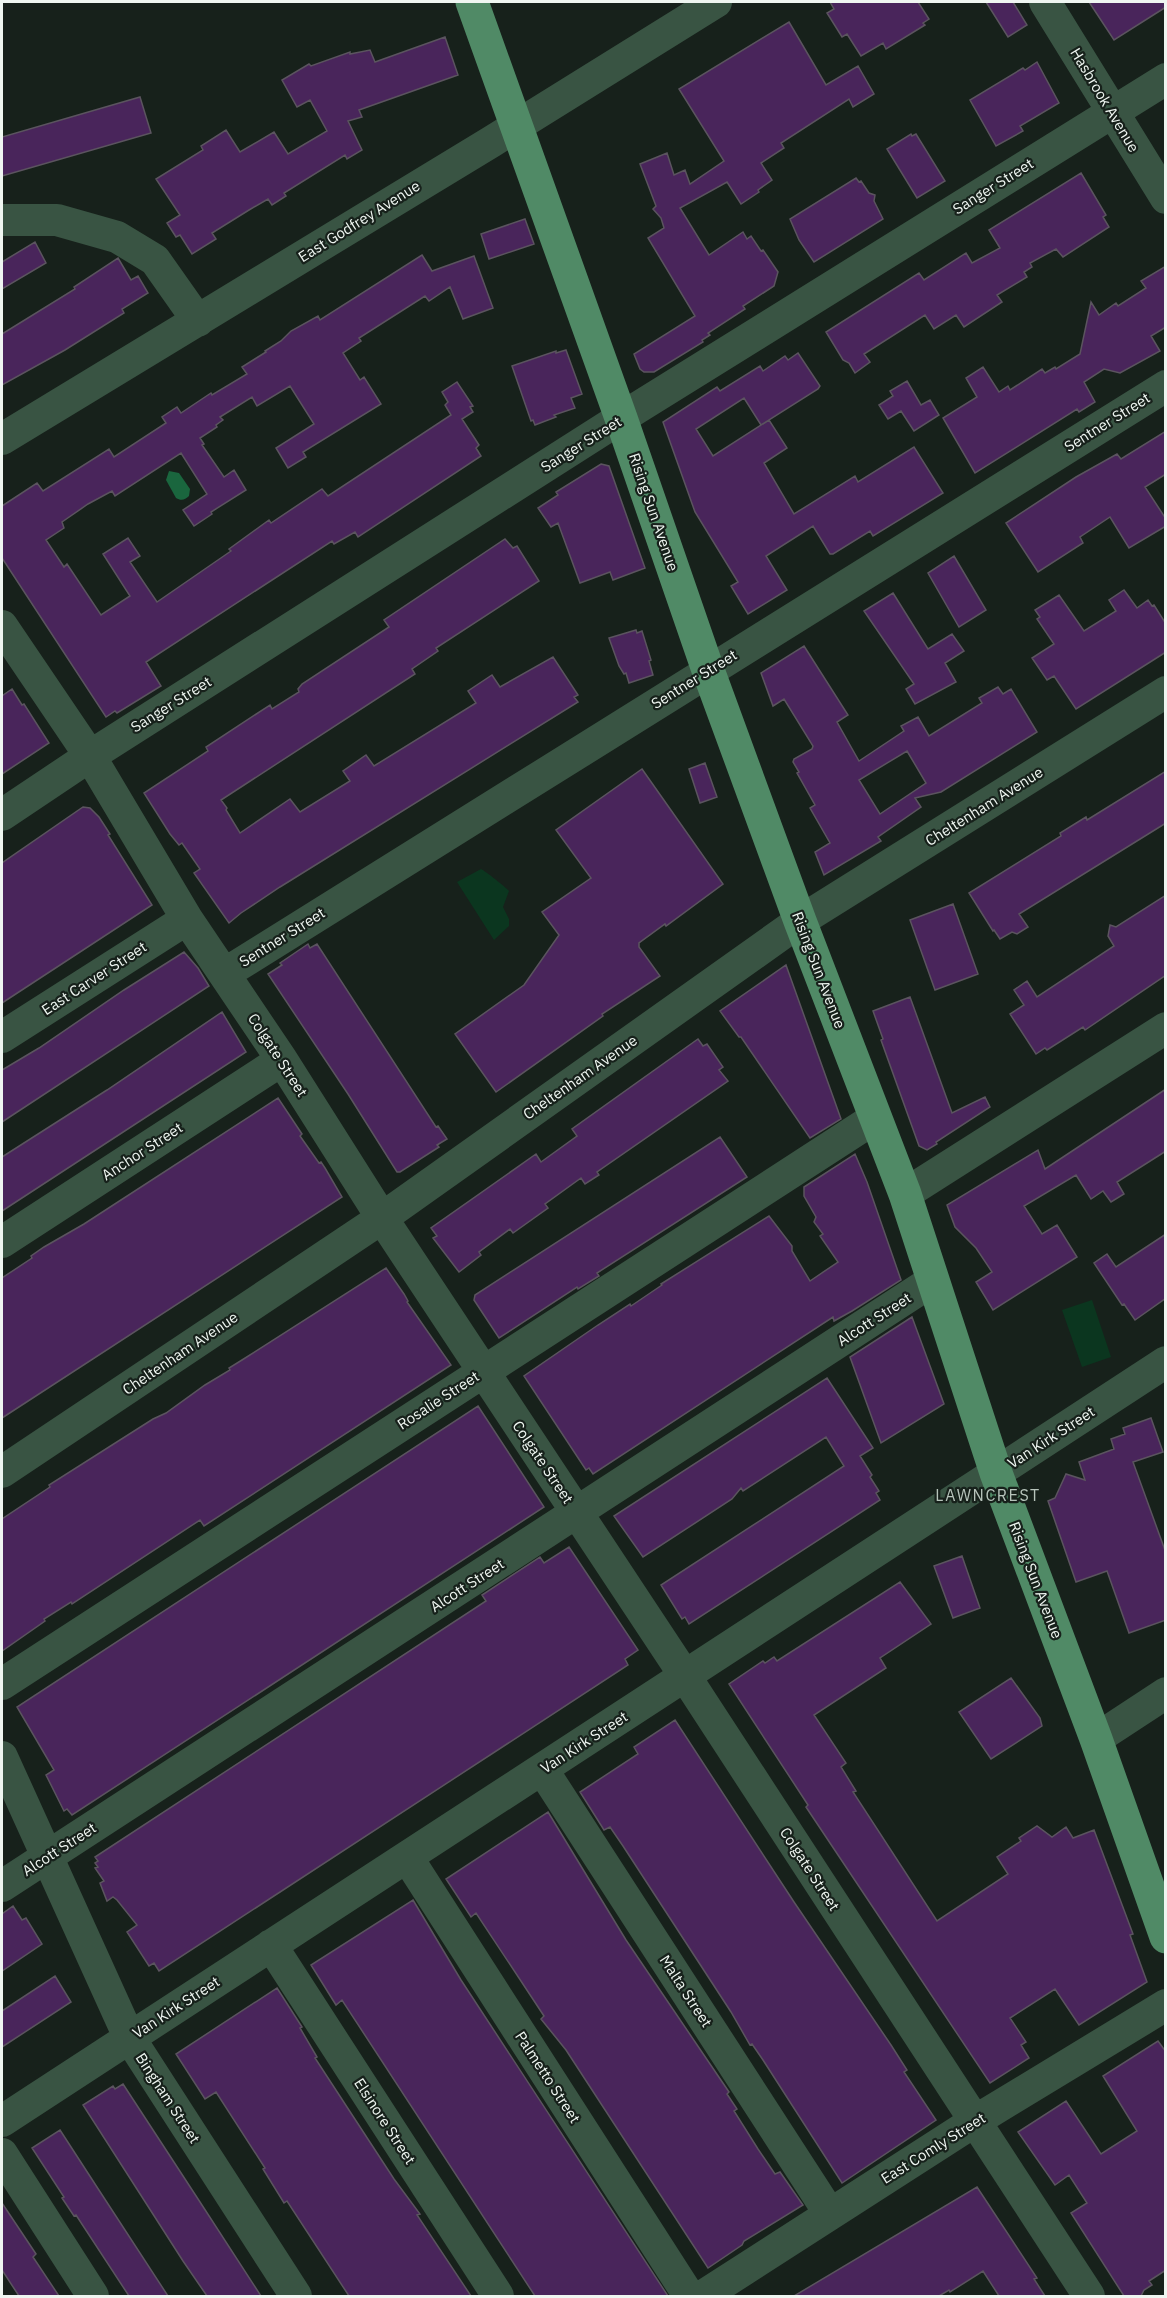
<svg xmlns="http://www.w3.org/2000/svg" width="1167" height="2298" font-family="'IBM Plex Sans',sans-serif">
	<rect width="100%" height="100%" fill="#17211b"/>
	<path fill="#0b361f" d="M 481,869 C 484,870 507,888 509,891 L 503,907 L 509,919 L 509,926 L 494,940 L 457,882 Z
		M 1092,1300 L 1111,1357 L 1082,1367 L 1062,1310 Z"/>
	<path fill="#1a663e" d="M 169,471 L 179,473 L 190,489 L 189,496 C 185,500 181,501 176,498 L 166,480 Z"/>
	<path fill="#49255b" stroke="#5b545f" stroke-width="1.5" fill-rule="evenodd" d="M 830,2 L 918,2 L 929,19 L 923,23 L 925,25 L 886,49 L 883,43 L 861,56 L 847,34 L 842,37 L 827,13 L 834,9 Z
		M 986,2 L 1013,2 L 1027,25 L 1008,37 Z
		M 1089,2 L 1166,2 L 1166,7 L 1114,40 Z
		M 789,22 L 826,85 L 858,66 L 874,94 L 853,107 L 849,99 L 781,143 L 784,148 L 761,163 L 772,180 L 758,190 L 759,192 L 741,204 L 727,182 L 680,208 L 709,255 L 743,232 L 747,239 L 751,236 L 761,251 L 763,250 L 778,272 L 774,286 L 743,306 L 745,309 L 708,333 L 710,335 L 702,340 L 703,342 L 654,372 L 644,372 L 640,369 L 634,354 L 695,316 L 648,238 L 664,228 L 661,218 L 653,209 L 656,206 L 640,164 L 667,153 L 674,175 L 685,170 L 690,184 L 724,161 L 679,89 Z
		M 445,37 L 458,75 L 359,110 L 362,117 L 348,121 L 362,150 L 347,159 L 345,155 L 284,193 L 286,196 L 272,205 L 268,199 L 249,210 L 212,233 L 216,239 L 192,254 L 180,235 L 176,237 L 167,223 L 180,215 L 156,179 L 203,150 L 201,146 L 226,130 L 240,152 L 274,132 L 288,154 L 327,131 L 310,100 L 297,107 L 282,80 L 309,64 L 311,66 L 350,52 L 350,54 L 370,50 L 375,62 Z
		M 1037,62 L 1059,103 L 1020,126 L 1023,131 L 996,146 L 970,100 L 1023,68 L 1025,70 Z
		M 140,97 L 151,133 L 2,176 L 2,137 Z
		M 911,134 L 912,136 L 916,134 L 945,181 L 917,198 L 887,149 Z
		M 1081,173 L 1106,215 L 1103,217 L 1109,227 L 1063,257 L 1056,249 L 1030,263 L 1032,267 L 1024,272 L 1027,277 L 997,295 L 1002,302 L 964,327 L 956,315 L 934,329 L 925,315 L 864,354 L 870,362 L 855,373 L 849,363 L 843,360 L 826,332 L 919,273 L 924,280 L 966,253 L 972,263 L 1000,248 L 989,230 Z
		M 856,178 L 859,182 L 861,181 L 869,193 L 875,195 L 874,201 L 883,219 L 814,262 L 799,240 L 790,219 Z
		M 525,219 L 534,244 L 489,259 L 481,234 Z
		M 35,242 L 46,263 L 2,289 L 2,262 Z
		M 422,255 L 432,271 L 474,256 L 493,308 L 463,319 L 450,287 L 429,301 L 425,296 L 359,338 L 361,341 L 343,353 L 360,380 L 364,377 L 381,404 L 303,452 L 306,457 L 288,468 L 276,448 L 314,424 L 290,386 L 257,406 L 252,397 L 220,417 L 223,420 L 216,425 L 217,427 L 200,438 L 204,444 L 202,445 L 224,477 L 234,470 L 246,490 L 211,512 L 212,514 L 194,526 L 183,510 L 207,494 L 181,453 L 115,496 L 112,491 L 88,504 L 62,522 L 64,528 L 46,540 L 64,567 L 67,564 L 101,615 L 130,596 L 103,554 L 128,538 L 140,556 L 130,562 L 157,602 L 231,551 L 229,549 L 269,520 L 271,523 L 322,489 L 328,496 L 451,415 L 445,405 L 448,402 L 442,392 L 457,382 L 473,406 L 470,407 L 473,412 L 462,419 L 479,445 L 476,448 L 481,456 L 358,537 L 355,532 L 334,544 L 332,541 L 146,662 L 161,686 L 117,713 L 115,711 L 106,717 L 2,558 L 2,506 L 37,483 L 43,491 L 109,449 L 114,457 L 166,423 L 162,417 L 177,407 L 181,413 L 211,393 L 212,395 L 247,374 L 242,367 L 266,352 L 265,351 L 281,341 L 291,331 L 318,316 L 320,320 Z
		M 118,258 L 131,280 L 138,276 L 148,293 L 122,309 L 124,313 L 65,350 L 2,385 L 2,334 L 75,289 L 74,287 Z
		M 1166,266 L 1166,327 L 1151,336 L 1160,351 L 1120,373 L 1104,369 L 1084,382 L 1095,402 L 1079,412 L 1077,409 L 975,473 L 943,418 L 977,397 L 966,378 L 983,367 L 999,392 L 1008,386 L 1010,390 L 1042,369 L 1045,373 L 1055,367 L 1056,369 L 1080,354 L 1091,302 L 1099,315 L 1116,303 L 1118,306 L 1146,288 L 1141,281 Z
		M 566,350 L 582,394 L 571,398 L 575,408 L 554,415 L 556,417 L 535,425 L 533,420 L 531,421 L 512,366 L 556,351 L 556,353 Z
		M 798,353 L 820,386 L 818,389 L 761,425 L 744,398 L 696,429 L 713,456 L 769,420 L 787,448 L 764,463 L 794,514 L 855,476 L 858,482 L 914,447 L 943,493 L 873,536 L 870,531 L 833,554 L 830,554 L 813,526 L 766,556 L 787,590 L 748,614 L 731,586 L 738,582 L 695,512 L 663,422 L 717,387 L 720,391 L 760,366 L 763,371 L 785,356 L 788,360 Z
		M 907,381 L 921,405 L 930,400 L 939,415 L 914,431 L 901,411 L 888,419 L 879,405 L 893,396 L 890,391 Z
		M 1166,431 L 1166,474 L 1145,487 L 1166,519 L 1166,526 L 1129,548 L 1110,517 L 1080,537 L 1083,543 L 1038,572 L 1006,523 L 1076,477 L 1117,454 L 1121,459 Z
		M 601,464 L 609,466 L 645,568 L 613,580 L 610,572 L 580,583 L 558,523 L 551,527 L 538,508 L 558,495 L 556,492 Z
		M 505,539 L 513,548 L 517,546 L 539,581 L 436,648 L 438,651 L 412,669 L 415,674 L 221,800 L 227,808 L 226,810 L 240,833 L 290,799 L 300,812 L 350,781 L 343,771 L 366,755 L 374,766 L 476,703 L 468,691 L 492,675 L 500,687 L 553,657 L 578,695 L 574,697 L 578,702 L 280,887 L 241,913 L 229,923 L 194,873 L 200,869 L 182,843 L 179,845 L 170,834 L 144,793 L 208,751 L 206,747 L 270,705 L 272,709 L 299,692 L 298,689 L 302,684 L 389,627 L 384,620 Z
		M 954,556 L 986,610 L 959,627 L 928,573 Z
		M 1124,590 L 1137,608 L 1148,600 L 1152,606 L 1154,605 L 1166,624 L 1166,652 L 1076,709 L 1054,676 L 1047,680 L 1032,658 L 1054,644 L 1037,619 L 1040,617 L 1035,610 L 1059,595 L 1084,631 L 1116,611 L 1109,600 Z
		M 893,593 L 928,649 L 952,634 L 964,651 L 945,663 L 956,682 L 915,704 L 906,689 L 914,684 L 864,611 Z
		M 636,630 L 637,633 L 642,631 L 651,660 L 649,661 L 653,675 L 629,683 L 626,673 L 624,674 L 619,666 L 609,638 Z
		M 804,646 L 848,715 L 837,722 L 859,761 L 904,731 L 901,726 L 918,717 L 929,736 L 982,703 L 979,698 L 998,687 L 1003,694 L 1011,689 L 1037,732 L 941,792 L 915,798 L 921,807 L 878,837 L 881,841 L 824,875 L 815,852 L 830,843 L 810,808 L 815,805 L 797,773 L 799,772 L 793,762 L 794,759 L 812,749 L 813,746 L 784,699 L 773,706 L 761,673 ZM 907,751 L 926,783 L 880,814 L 859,780 Z
		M 12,689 L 22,705 L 24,704 L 49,743 L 2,774 L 2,696 Z
		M 705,763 L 717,797 L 700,803 L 689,769 Z
		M 642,769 L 723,884 L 666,926 L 665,924 L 639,943 L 639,947 L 660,976 L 602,1014 L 603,1016 L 496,1092 L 455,1034 L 524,985 L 559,935 L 542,912 L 591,878 L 556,830 Z
		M 1166,771 L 1166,823 L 1019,914 L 1028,927 L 1017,934 L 1012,932 L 1000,939 L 994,930 L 993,931 L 969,893 L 1061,836 L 1060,833 L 1086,817 L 1087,820 Z
		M 83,807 L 90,808 L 99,817 L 110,834 L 108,835 L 152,905 L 2,1003 L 2,863 Z
		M 1166,895 L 1166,975 L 1085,1030 L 1083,1027 L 1047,1050 L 1045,1048 L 1036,1054 L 1010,1014 L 1024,1005 L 1014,990 L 1027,981 L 1037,997 L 1114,946 L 1108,936 L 1110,925 L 1116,927 Z
		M 953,904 L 978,974 L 935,990 L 910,920 Z
		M 308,944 L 310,948 L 317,944 L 436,1127 L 438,1126 L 447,1139 L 437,1145 L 439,1147 L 400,1172 L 397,1172 L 348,1094 L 268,974 L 282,965 L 280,963 Z
		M 184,952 L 198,968 L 209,986 L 2,1122 L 2,1070 L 39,1048 L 124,990 Z
		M 786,965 L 841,1119 L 810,1138 L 741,1037 L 739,1037 L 720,1011 Z
		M 910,997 L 952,1113 L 985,1097 L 990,1107 L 936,1142 L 937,1144 L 927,1150 L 919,1146 L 881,1040 L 883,1039 L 873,1011 Z
		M 222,1012 L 246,1052 L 2,1211 L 2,1157 L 107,1090 Z
		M 698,1039 L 703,1046 L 707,1044 L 723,1067 L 719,1070 L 728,1081 L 597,1172 L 599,1175 L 585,1184 L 581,1178 L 545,1204 L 548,1208 L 513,1233 L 510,1229 L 479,1252 L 481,1255 L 459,1272 L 433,1238 L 437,1236 L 431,1228 L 536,1154 L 541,1162 L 577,1136 L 572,1129 Z
		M 1166,1089 L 1166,1151 L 1117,1182 L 1124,1194 L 1111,1202 L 1103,1191 L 1091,1199 L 1076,1175 L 1024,1206 L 1042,1234 L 1057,1225 L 1077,1257 L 993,1310 L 976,1282 L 992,1272 L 976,1248 L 955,1227 L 947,1205 L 1038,1150 L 1045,1169 Z
		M 278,1098 L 302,1134 L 300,1136 L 319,1163 L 321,1162 L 325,1168 L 342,1197 L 2,1418 L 2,1278 L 32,1258 L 31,1256 L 44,1247 L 84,1224 Z
		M 720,1137 L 747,1177 L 597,1273 L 599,1276 L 578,1289 L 577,1287 L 499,1338 L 474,1300 L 475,1295 Z
		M 855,1154 L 867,1182 L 901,1280 L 852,1311 L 834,1321 L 833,1317 L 593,1474 L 589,1468 L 586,1470 L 524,1376 L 598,1325 L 630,1304 L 631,1306 L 662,1285 L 661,1284 L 769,1216 L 792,1246 L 792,1251 L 810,1281 L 838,1262 L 820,1236 L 823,1234 L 814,1222 L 816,1217 L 804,1196 L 804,1187 Z
		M 1166,1234 L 1166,1298 L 1135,1320 L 1124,1304 L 1122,1305 L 1094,1263 L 1107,1254 L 1116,1267 Z
		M 386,1268 L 404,1294 L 408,1301 L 407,1302 L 451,1365 L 204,1526 L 200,1520 L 72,1604 L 71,1602 L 44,1619 L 45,1621 L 2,1651 L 2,1519 L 50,1487 L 49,1485 L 153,1419 L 166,1413 L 205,1385 L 230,1370 L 229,1368 L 242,1360 Z
		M 912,1317 L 944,1404 L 881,1443 L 850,1357 Z
		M 827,1378 L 873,1448 L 860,1456 L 872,1475 L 870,1477 L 879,1491 L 876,1493 L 880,1500 L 689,1624 L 685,1617 L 682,1619 L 661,1585 L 844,1466 L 826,1437 L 743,1491 L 741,1488 L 732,1499 L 643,1557 L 614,1516 Z
		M 478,1406 L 544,1507 L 72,1815 L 67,1809 L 64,1811 L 46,1775 L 54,1770 L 17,1707 Z
		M 1151,1418 L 1163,1452 L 1133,1462 L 1166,1553 L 1166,1620 L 1129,1633 L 1107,1571 L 1076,1582 L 1048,1501 L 1055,1498 L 1066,1474 L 1085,1480 L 1079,1462 L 1114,1449 L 1111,1439 L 1125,1434 L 1123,1428 Z
		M 569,1547 L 638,1650 L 625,1659 L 628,1665 L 159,1971 L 154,1963 L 149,1966 L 127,1932 L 137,1925 L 117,1900 L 113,1897 L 107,1901 L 100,1883 L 104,1881 L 95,1868 L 98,1867 L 95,1863 L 98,1861 L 95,1857 L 486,1601 L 482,1595 L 540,1557 L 544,1563 Z
		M 962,1556 L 980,1608 L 953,1618 L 934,1566 Z
		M 900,1582 L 931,1624 L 880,1658 L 886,1668 L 814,1715 L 846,1763 L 841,1767 L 856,1791 L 853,1792 L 937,1921 L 1008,1874 L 997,1857 L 1021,1841 L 1019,1838 L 1037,1826 L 1052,1837 L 1066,1827 L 1073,1838 L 1094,1830 L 1133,1934 L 1130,1935 L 1147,1982 L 1079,2025 L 1055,1989 L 1010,2018 L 1026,2042 L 1021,2045 L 1029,2058 L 990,2083 L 806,1807 L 808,1805 L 729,1684 L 763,1661 L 765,1663 L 774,1657 L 777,1661 Z
		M 1011,1678 L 1040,1718 L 1042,1726 L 991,1759 L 959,1712 Z
		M 675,1720 L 794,1902 L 891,2045 L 907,2070 L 904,2072 L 936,2120 L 842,2183 L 763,2060 L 752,2044 L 750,2045 L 731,2012 L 623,1846 L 610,1827 L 604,1830 L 580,1792 L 638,1754 L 634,1747 Z
		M 548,1812 L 626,1940 L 729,2092 L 727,2094 L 737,2109 L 734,2111 L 758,2149 L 775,2174 L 780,2172 L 803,2205 L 744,2241 L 742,2245 L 708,2268 L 566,2050 L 541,2019 L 544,2016 L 476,1913 L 471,1917 L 446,1879 Z
		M 413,1900 L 461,1980 L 668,2296 L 535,2296 L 342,2000 L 336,2005 L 311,1965 Z
		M 13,1906 L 22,1920 L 26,1918 L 42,1944 L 2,1971 L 2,1914 Z
		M 55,1976 L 71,2002 L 2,2047 L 2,2011 Z
		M 277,1988 L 302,2027 L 300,2028 L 317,2057 L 315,2058 L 394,2179 L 420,2214 L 417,2215 L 471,2296 L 349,2296 L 287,2201 L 284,2203 L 263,2169 L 265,2168 L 216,2092 L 205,2099 L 176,2054 Z
		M 1158,2041 L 1166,2052 L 1166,2270 L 1149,2281 L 1152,2285 L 1144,2290 L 1141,2296 L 1124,2296 L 1071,2213 L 1087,2203 L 1069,2175 L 1055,2185 L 1018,2132 L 1066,2101 L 1101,2154 L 1137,2131 L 1103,2076 Z
		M 123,2084 L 200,2202 L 261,2296 L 207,2296 L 183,2261 L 83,2105 L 113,2086 L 115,2089 Z
		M 60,2130 L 95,2184 L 168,2296 L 129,2296 L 76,2215 L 74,2216 L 62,2198 L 64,2197 L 32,2148 Z
		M 977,2187 L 1037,2278 L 1034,2279 L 1045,2296 L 999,2296 L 983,2271 L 950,2292 L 949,2290 L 939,2296 L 794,2296 Z
		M 2,2203 L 36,2254 L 33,2257 L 59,2296 L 19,2296 L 2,2270 Z"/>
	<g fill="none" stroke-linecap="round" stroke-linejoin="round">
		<path stroke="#395443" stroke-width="32" d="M 1045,2 L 1166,198
			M 2,220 L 57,220 L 117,237 L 155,260 L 198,321
			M 2,439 L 491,142 L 716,2
			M 2,626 L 90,756 L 187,919 L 282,1060 L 382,1218 L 685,1676 L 1089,2296
			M 2,815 L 90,756 L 621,418 L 1166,79
			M 224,974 L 1166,386
			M 2,1037 L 187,919
			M 905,1194 L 1166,1028
			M 2,1242 L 282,1060
			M 2,1472 L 382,1218 L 800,921 L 1166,692
			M 2,1684 L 875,1118
			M 1096,1739 L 1166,1693
			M 2,1757 L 129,2037 L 296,2296
			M 542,1769 L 830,2214
			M 407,1857 L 689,2296
			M 2,1886 L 932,1281
			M 271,1945 L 498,2296
			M 2,2121 L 1166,1362
			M 2,2154 L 93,2296
			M 703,2296 L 975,2121 L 1166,2005"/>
		<path stroke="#508a66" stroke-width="33" d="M 472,2 L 621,418 L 708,670 L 800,921 L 905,1194 L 996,1473 L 1096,1739 L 1166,1937"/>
	</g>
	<g text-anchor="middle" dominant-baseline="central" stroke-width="4.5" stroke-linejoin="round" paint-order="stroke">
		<g font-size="15" fill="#eff6f1" stroke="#17211b">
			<text transform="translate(1105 100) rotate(59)">Hasbrook Avenue</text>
			<text transform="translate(993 186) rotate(-32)">Sanger Street</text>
			<text transform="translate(359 221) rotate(-32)">East Godfrey Avenue</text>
			<text transform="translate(1107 422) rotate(-32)">Sentner Street</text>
			<text transform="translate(581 444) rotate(-32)">Sanger Street</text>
			<text transform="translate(654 512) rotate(71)">Rising Sun Avenue</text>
			<text transform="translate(694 679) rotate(-32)">Sentner Street</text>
			<text transform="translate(171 704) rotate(-32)">Sanger Street</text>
			<text transform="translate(984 806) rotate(-32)">Cheltenham Avenue</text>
			<text transform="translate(282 937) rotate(-32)">Sentner Street</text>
			<text transform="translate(819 970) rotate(69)">Rising Sun Avenue</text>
			<text transform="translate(94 978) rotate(-33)">East Carver Street</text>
			<text transform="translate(278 1055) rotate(57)">Colgate Street</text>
			<text transform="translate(580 1077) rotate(-35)">Cheltenham Avenue</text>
			<text transform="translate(142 1151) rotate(-33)">Anchor Street</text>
			<text transform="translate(874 1319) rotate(-33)">Alcott Street</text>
			<text transform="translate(180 1353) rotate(-34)">Cheltenham Avenue</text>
			<text transform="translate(438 1400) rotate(-33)">Rosalie Street</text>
			<text transform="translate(1051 1437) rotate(-33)">Van Kirk Street</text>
			<text transform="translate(543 1462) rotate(56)">Colgate Street</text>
			<text transform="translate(1036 1580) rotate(69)">Rising Sun Avenue</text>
			<text transform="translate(467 1585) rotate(-33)">Alcott Street</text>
			<text transform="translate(584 1742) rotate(-33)">Van Kirk Street</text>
			<text transform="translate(59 1849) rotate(-33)">Alcott Street</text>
			<text transform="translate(810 1869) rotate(57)">Colgate Street</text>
			<text transform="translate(686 1991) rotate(57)">Malta Street</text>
			<text transform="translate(176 2007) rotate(-33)">Van Kirk Street</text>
			<text transform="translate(548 2077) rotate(57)">Palmetto Street</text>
			<text transform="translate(168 2098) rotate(57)">Bingham Street</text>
			<text transform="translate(385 2121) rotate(57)">Elsinore Street</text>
			<text transform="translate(933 2148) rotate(-32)">East Comly Street</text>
		</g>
		<g font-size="16" letter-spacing="1.5" fill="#b7c4bb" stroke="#17211b">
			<text x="988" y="1495">LAWNCREST</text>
		</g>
	</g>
	<rect width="1167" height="2298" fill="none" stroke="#eff6f1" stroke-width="6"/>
</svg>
